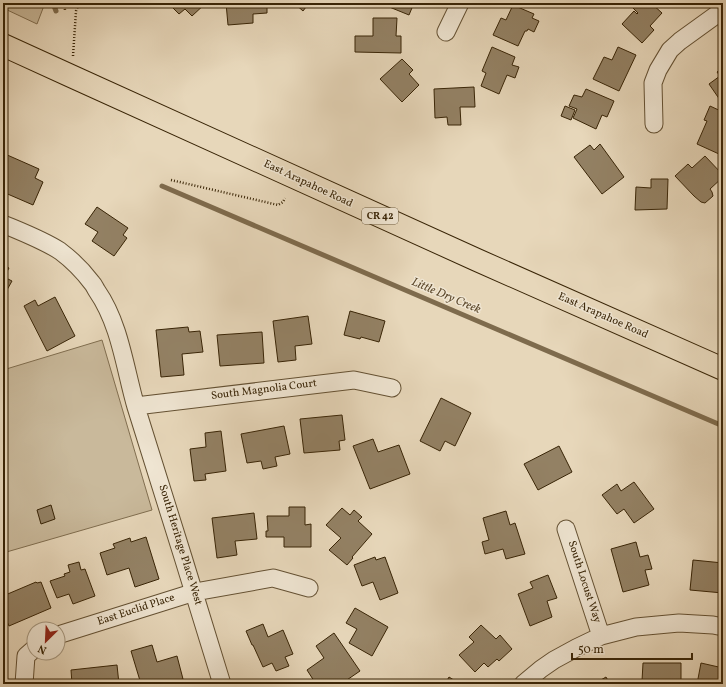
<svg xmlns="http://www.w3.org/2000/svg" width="726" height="687" font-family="Vollkorn,serif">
	<rect width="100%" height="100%" fill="#e7d7ba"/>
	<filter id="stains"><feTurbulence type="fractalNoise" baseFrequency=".005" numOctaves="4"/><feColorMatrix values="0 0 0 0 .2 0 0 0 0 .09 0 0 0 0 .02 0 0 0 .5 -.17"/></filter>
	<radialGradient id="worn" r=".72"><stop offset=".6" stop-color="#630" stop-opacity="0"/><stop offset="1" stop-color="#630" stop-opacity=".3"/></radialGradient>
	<path fill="#c9b99b" stroke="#806e50" d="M 3,3 L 45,3 L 37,24 L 3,8 Z
		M 102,340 L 152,510 L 3,553 L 3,370 Z"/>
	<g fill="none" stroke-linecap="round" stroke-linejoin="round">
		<path stroke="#7e6b4d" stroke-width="5" d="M 53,3 L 56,11
			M 162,186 L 723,426"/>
	</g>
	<path fill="#938164" stroke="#382406" d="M 173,3 L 206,3 L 192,16 L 185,9 L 179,14 L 170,5 Z
		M 226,3 L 267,3 L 267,13 L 253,14 L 253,23 L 228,25 Z
		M 294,3 L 309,3 L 303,11 Z
		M 382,3 L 414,3 L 409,15 L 382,4 Z
		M 630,3 L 651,3 L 662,13 L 650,26 L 654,30 L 642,43 L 622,24 L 634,11 L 637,14 L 638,13 L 629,4 Z
		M 513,5 L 534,14 L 532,18 L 539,21 L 534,32 L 528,29 L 527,31 L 525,31 L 518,46 L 493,35 L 501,18 L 506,20 Z
		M 373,18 L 397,18 L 396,36 L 401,36 L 401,53 L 355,52 L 355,36 L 373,36 Z
		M 492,47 L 515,57 L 512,65 L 519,67 L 515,78 L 507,75 L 499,94 L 481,86 L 486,73 L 482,71 Z
		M 618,47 L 636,55 L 619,91 L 593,79 L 604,57 L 612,60 Z
		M 402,59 L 413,70 L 409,74 L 419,85 L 402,102 L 380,79 Z
		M 723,67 L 723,98 L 720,100 L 709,84 L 720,76 L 717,72 Z
		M 474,87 L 475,107 L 460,107 L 461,125 L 448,125 L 447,117 L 435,118 L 434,89 Z
		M 586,89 L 614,101 L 607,117 L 602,115 L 596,129 L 573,118 L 577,109 L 569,106 L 574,95 L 582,97 Z
		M 565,106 L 575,110 L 571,120 L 561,116 Z
		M 710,106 L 723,112 L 723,124 L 721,128 L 723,128 L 723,146 L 719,154 L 697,144 L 707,121 L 704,120 Z
		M 600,144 L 624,177 L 602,194 L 574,157 L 590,145 L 594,150 Z
		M 5,154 L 39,169 L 35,178 L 43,182 L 33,205 L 3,192 L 3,159 Z
		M 705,156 L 723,175 L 723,177 L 710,189 L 712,192 L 713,196 L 705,203 L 701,202 L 694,196 L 675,176 L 688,164 L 692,168 Z
		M 651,179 L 668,179 L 667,209 L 635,210 L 636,187 L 651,188 Z
		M 97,207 L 128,228 L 123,235 L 127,238 L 114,256 L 92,241 L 98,232 L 85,224 Z
		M 3,265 L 9,268 L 4,277 L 12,281 L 3,297 Z
		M 55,297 L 75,336 L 47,351 L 24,306 L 35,300 L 38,306 Z
		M 350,311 L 385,321 L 379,342 L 361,337 L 360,339 L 344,335 Z
		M 308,316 L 312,344 L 295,346 L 296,360 L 278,362 L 273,321 Z
		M 188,327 L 189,332 L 200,331 L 203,352 L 182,354 L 184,375 L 161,377 L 156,330 Z
		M 262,332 L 264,363 L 220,366 L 217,335 Z
		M 441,398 L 471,413 L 455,446 L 445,441 L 440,451 L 420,441 Z
		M 342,415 L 345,440 L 339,441 L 340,450 L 304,453 L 300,419 Z
		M 284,426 L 290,454 L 275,457 L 277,466 L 263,469 L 261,461 L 247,463 L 241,434 Z
		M 221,431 L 226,471 L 205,474 L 206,480 L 194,481 L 190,449 L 206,447 L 205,433 Z
		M 373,439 L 378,452 L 399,445 L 410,474 L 370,489 L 353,446 Z
		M 559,446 L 572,472 L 538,490 L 524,464 Z
		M 634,482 L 654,509 L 634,523 L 624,509 L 617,514 L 602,495 L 617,484 L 621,491 Z
		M 51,505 L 55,519 L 41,524 L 37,510 Z
		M 289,507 L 305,507 L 305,525 L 311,524 L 311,547 L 284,547 L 284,537 L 266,537 L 266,531 L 268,531 L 267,516 L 289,516 Z
		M 342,508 L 350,515 L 354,510 L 362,517 L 358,521 L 372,534 L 352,557 L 353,558 L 347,565 L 329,550 L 341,538 L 326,525 Z
		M 506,511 L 510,525 L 515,523 L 525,554 L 506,559 L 503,549 L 485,554 L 482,542 L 489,540 L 483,518 Z
		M 254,513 L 257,539 L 235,541 L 237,555 L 217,558 L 212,518 Z
		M 146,537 L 159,579 L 135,587 L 129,568 L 107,575 L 100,553 L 115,548 L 113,544 L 130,538 L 131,542 Z
		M 636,542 L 640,557 L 648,555 L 652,569 L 645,570 L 649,585 L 623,592 L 611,549 Z
		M 375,557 L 376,560 L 385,557 L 398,593 L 380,600 L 373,582 L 362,586 L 354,565 Z
		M 693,560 L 723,563 L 723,593 L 690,590 Z
		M 79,562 L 81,570 L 85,569 L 95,596 L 73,604 L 69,594 L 57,598 L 50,581 L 65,576 L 64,574 L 70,572 L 68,565 Z
		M 548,575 L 557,598 L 547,601 L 552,617 L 530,626 L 518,594 L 533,588 L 530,582 Z
		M 36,582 L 37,583 L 41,582 L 51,608 L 9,626 L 3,612 L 3,596 Z
		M 355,608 L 388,627 L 372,656 L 349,643 L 357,629 L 346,623 Z
		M 263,624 L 268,637 L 283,630 L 293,654 L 285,657 L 289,666 L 276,671 L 272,663 L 263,667 L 253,645 L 252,645 L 246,631 Z
		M 481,625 L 496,639 L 500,635 L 512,649 L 499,661 L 497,659 L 488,667 L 484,663 L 475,672 L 459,655 L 474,642 L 469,637 Z
		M 334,633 L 360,671 L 341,684 L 316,684 L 307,670 L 324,658 L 316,646 Z
		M 152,645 L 157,662 L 177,656 L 183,679 L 172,682 L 173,684 L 141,684 L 131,651 Z
		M 643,663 L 681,663 L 681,684 L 635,684 L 635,681 L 642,681 Z
		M 701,663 L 723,668 L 723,684 L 697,684 Z
		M 117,665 L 119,684 L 72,684 L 71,670 Z
		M 449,677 L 460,684 L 445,684 Z
		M 606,677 L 610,684 L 594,684 Z"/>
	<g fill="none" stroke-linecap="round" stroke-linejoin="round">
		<defs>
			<path id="minor" d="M 446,32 L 460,3
				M 654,124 L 653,83 L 658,70 L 670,50 L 680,41 L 723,10
				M 3,224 C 22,232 43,240 60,251 C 72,260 83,271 92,283 C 94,285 95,288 97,291 C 120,324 125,369 136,407 C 165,500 194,591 222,684
				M 136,406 L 354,380 L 392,388
				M 566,529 L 601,636
				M 58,635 L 195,592 L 273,578 L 309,588
				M 24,684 L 26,656 L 34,649
				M 523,684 L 541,669 L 554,660 L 576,648 L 601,636 L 636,627 L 679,623 L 713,625 L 723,627"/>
			<path id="primary" d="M 3,45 L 71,76 L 477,260 L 723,369"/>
		</defs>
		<use href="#minor" stroke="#645133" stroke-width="19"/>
		<use href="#primary" stroke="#382406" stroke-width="24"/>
		<path stroke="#382406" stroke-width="2.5" stroke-dasharray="1 2" stroke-linecap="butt" d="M 64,3 L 65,10
			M 73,56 L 76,11 L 79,3
			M 171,180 L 278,205 L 283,202 L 285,198"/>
		<use href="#minor" stroke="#efe5d2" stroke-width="17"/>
		<use href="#primary" stroke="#e7d7ba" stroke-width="22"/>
	</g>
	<g text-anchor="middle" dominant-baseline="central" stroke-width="3" stroke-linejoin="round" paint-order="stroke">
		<rect fill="#efe5d2" stroke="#6f5e43" stroke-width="1" x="362" y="208" width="36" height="16" rx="3"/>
		<g font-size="10" font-weight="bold" fill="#382406">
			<text x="380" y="216">CR 42</text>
		</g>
		<g font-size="11" fill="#382406" stroke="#efe5d2">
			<text transform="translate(308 184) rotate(25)">East Arapahoe Road</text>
			<text transform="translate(603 316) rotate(24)">East Arapahoe Road</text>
			<text transform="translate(264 390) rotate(-7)">South Magnolia Court</text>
			<text transform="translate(180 545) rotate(73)">South Heritage Place West</text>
			<text transform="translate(584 582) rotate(72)">South Locust Way</text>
			<text transform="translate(136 610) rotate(-18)">East Euclid Place</text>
		</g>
		<g font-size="12" font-style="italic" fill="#5b472a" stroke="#efe5d2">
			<text transform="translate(446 296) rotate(23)">Little Dry Creek</text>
		</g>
	</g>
	<rect width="726" height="687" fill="none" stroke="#e7d7ba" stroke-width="16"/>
	<rect x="4" y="4" width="718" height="679" fill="none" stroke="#382406" stroke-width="2"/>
	<rect x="8" y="8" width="710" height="671" fill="none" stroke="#382406"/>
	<g transform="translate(46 641) rotate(204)"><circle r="19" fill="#efe5d2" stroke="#a69880"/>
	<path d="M0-3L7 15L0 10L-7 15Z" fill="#8f2418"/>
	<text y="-6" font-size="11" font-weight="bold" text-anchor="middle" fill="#382406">N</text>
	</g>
	<path d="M572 653v6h120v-6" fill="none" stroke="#382406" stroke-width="2"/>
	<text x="578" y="653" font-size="12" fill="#382406" stroke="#efe5d2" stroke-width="3" paint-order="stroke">50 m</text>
	<rect width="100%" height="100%" filter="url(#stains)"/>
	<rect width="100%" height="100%" fill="url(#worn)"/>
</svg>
